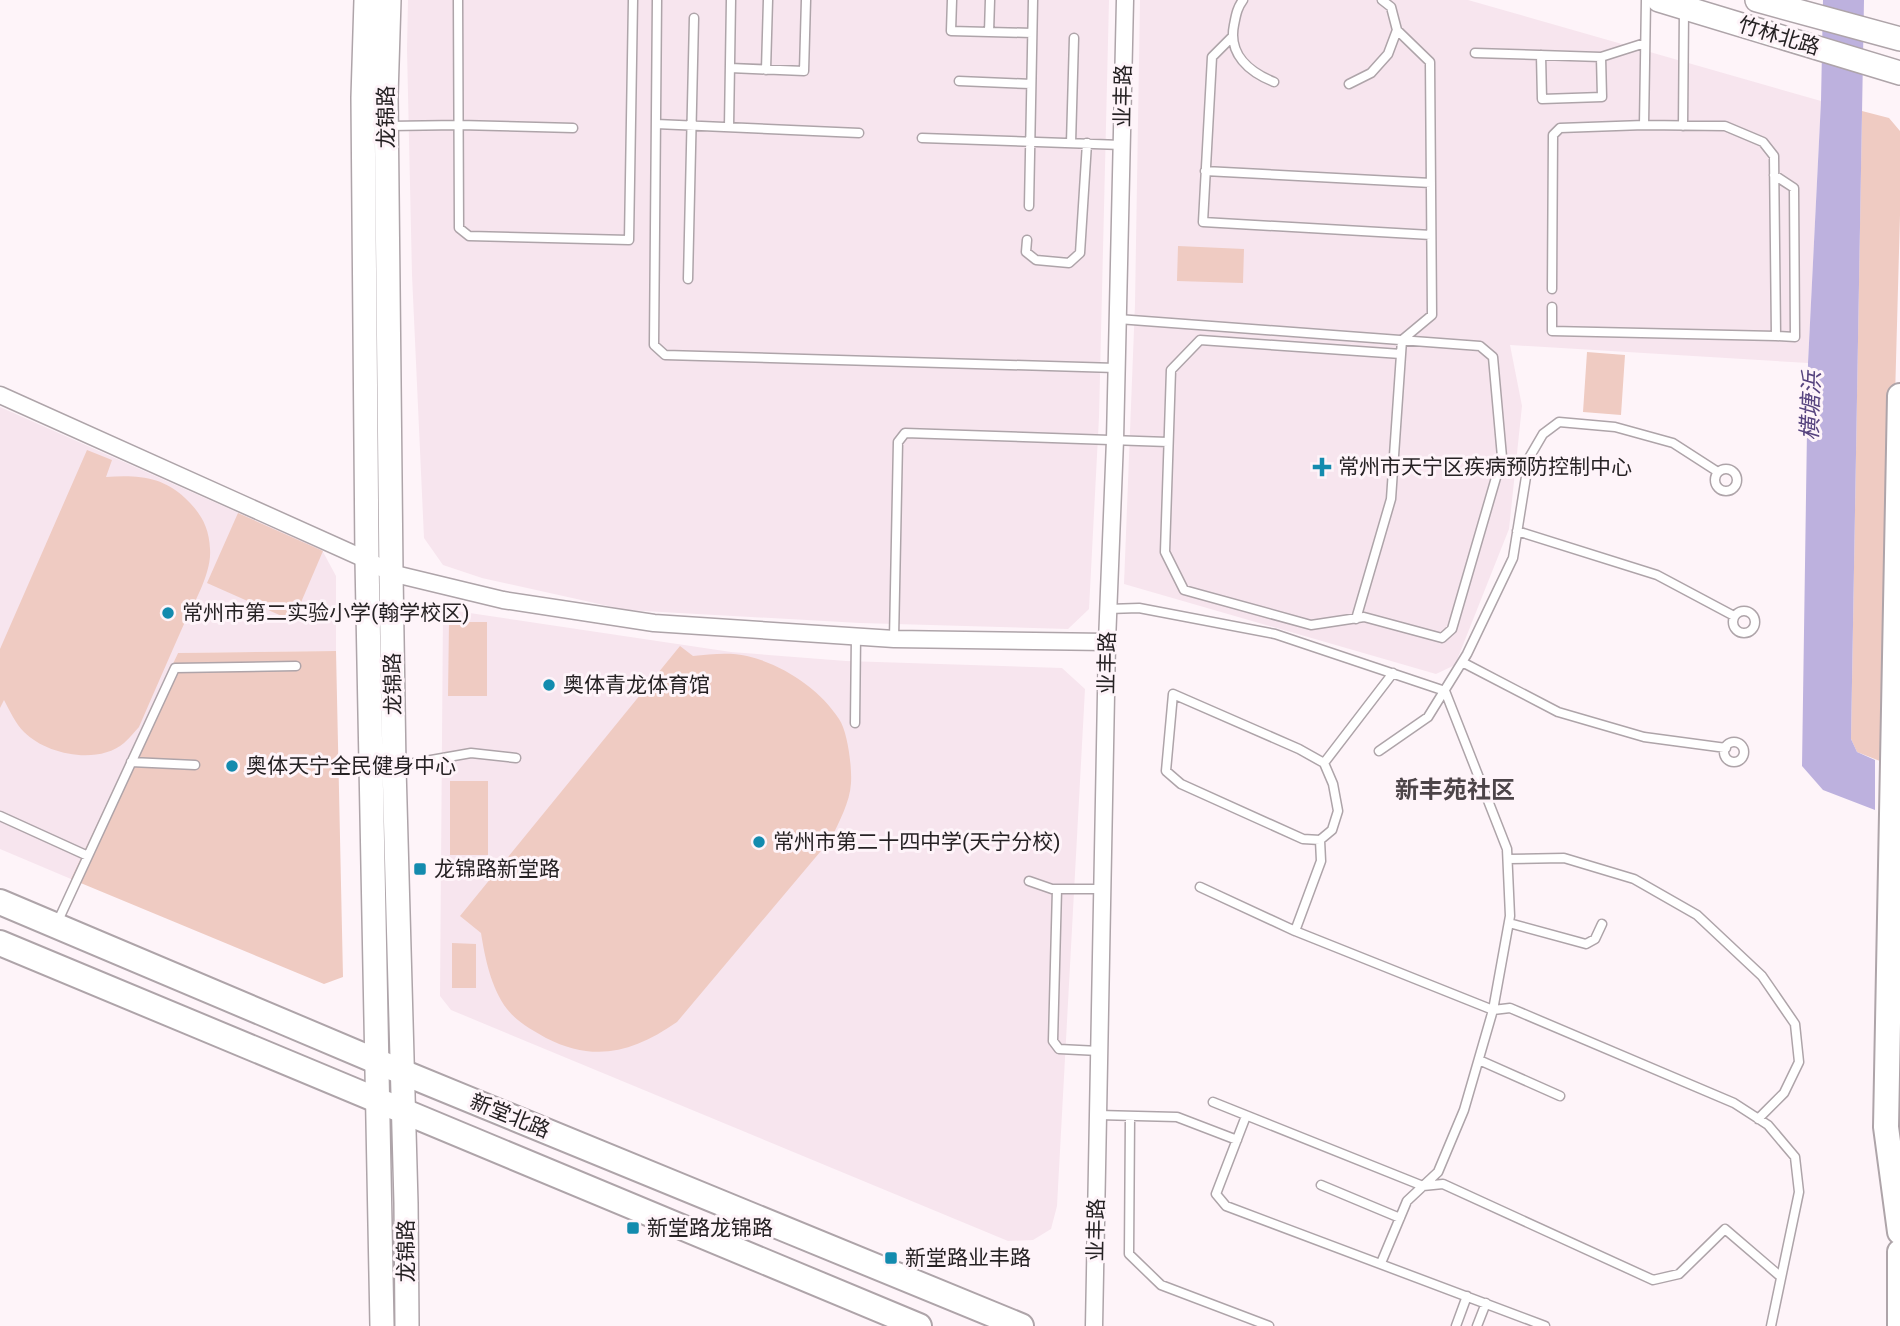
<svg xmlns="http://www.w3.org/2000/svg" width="1900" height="1326" font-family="Roboto,'Noto Sans SC',sans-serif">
	<rect width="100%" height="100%" fill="#fef4f9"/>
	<path fill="#f7e5ee" d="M 408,0 L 1109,0 L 1099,417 L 1089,609 L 1068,629 L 860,623 L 626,610 L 482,578 L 443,565 L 424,538 L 412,275 L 407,49 Z
		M 1140,0 L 1468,0 L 1821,101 L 1808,363 L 1510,345 L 1522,406 L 1509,529 L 1455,665 L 1436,674 L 1124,584 L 1135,304 Z
		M 0,407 L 322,550 L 336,576 L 336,651 L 178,653 L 71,879 L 0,849 Z
		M 443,609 L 731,652 L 846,661 L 1062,668 L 1085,689 L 1057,1206 L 1051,1229 L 1033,1240 L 1008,1241 L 451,1010 L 440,996 Z"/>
	<path fill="#efcbc2" d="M 1862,111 L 1889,118 L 1900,131 L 1900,215 L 1885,763 L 1857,752 L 1851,739 Z
		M 1178,246 L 1244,249 L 1243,283 L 1177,281 Z
		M 1587,352 L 1625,355 L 1621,415 L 1583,412 Z
		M 87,450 L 112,460 L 106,477 C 136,475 162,476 185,498 C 201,513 209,527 210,549 C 212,572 194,603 184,624 C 169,658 154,692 139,727 C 134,732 130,738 124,743 C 98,765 47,755 24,732 C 15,723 10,711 4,700 L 0,708 L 0,649 Z
		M 238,513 L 323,551 L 293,621 L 207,583 Z
		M 449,622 L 487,622 L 487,696 L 448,696 Z
		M 680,646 L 693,656 C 711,654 730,652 747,656 C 782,664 820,689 839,719 C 848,732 852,768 851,783 C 850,802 839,822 831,839 L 677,1022 C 634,1052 595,1063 546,1038 C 532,1030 517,1022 507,1009 C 491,988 485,958 481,933 L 460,916 Z
		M 336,651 L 343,977 L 324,984 L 71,879 L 178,653 Z
		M 450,781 L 488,781 L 488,855 L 450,855 Z
		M 452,943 L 476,944 L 476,988 L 452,988 Z"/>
	<path fill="#bdb1de" d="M 1823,0 L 1864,0 L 1851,739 L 1857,752 L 1875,760 L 1875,810 L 1823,790 L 1802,766 L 1808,363 L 1821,101 Z"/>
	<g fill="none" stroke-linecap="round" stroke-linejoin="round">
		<defs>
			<path id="service" d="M 458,0 L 459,228 L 469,236 L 629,240 L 633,0
				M 657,0 L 654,345 L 665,355 L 1116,368
				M 952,0 L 951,31 L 1032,33
				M 1243,0 C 1237,8 1236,15 1234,25 C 1228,54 1249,72 1274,82
				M 989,32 L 990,0
				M 1231,38 L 1212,57 L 1203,222 L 1431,235
				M 1475,53 L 1601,57 L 1645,43
				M 1541,55 L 1542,99 L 1602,97 L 1601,57
				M 730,68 L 804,71 L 806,0
				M 766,70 L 768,0
				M 959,81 L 1031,84
				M 1349,84 L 1371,73 L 1388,54 L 1397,30 L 1391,7 L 1382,0
				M 656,124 L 859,133
				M 1644,125 L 1646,0
				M 389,126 L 459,125 L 573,128
				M 1683,126 L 1684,10
				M 729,127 L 731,0
				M 922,138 L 1122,145
				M 1071,143 L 1074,38
				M 1205,171 L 1431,183
				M 1774,175 L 1794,188 L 1795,337 L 1776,336
				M 1029,206 L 1033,0
				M 1027,240 L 1026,252 L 1036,260 L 1069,263 L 1080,253 L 1087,143
				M 688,279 L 694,18
				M 1552,307 L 1552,331 L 1776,336 L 1774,156 L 1763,142 L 1725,126 L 1644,125 L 1560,128 L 1553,135 L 1552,289
				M 1118,319 L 1480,346 L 1493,357 L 1502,457 L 1452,629 L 1442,638 L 1364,617 L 1311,625 L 1184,590 L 1165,552 L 1171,370 L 1200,340 L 1401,354
				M1715 480a11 11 0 1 1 22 0a11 11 0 1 1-22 0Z
				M 1517,531 L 1657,575 L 1734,616
				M 1108,609 L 1139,608 L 1275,634 L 1445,691 L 1507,849 L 1510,916 L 1493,1010 L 1464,1110 L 1438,1172 L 1407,1201 L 1381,1263
				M1733 622a11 11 0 1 1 22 0a11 11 0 1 1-22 0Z
				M 1356,619 L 1391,499 L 1402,340 L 1432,315 L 1430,62 L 1397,30
				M 894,639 L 898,442 L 905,433 L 1168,442
				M 1462,662 L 1558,712 L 1644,737 L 1726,748
				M 1173,694 L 1299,749 L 1324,763 L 1333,784 L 1338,811 L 1332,830 L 1320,840 L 1303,839 L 1181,784 L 1166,771 Z
				M 855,723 L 856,636
				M1724 752a10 10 0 1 1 20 0a10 10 0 1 1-20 0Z
				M 1379,751 L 1428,717 L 1467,654 L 1513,558 L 1529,458 L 1543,434 L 1559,422 L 1615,427 L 1673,443 L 1718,472
				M 131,762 L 195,765
				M 1324,763 L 1393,673
				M 397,766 L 471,753 L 516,758
				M 0,816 L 88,856
				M 1508,859 L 1564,858 L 1634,879 L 1697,915 L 1762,976 L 1795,1024 L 1799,1062 L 1784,1093 L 1758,1119
				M 1029,881 L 1052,889 L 1102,889
				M 1200,887 L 1295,931 L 1493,1010 L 1510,1008 L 1734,1103 L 1768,1125 L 1795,1157 L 1799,1192 L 1771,1326
				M 1057,889 L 1053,1041 L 1059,1049 L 1099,1051
				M 57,923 L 175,668 L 296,666
				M 1509,923 L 1586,944 L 1595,939 L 1602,924
				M 1295,931 L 1321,861 L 1320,840
				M 1479,1060 L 1560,1096
				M 1213,1102 L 1423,1186 L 1443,1184 L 1653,1280 L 1679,1274 L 1725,1229 L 1781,1277
				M 1098,1115 L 1177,1117 L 1237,1140
				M 1130,1116 L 1129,1254 L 1161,1285 L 1269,1326
				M 1246,1116 L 1216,1194 L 1226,1206 L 1545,1326
				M 1321,1185 L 1400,1218
				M 1456,1326 L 1467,1296
				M 1477,1326 L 1486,1303"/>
			<path id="minor" d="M 0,395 L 367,560 L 391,573 L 503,600 L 654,623 L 894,639 L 1107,642
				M 1094,1326 L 1107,642 L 1115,440 L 1125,0"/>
			<path id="secondary" d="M 366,0 L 363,98 L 367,560 L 382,1326
				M 389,0 L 386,96 L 391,573 L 394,767 L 406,1203 L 407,1326
				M 1659,0 L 1900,73
				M 1757,0 L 1900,39"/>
			<path id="primary" d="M 1900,396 L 1886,1127 L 1900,1232
				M 0,902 L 402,1072 L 1021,1326
				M 0,943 L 919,1326
				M 1900,1326 L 1900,1252"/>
		</defs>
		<use href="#service" stroke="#aea4a9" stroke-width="11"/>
		<use href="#minor" stroke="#aea4a9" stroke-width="19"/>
		<use href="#secondary" stroke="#aea4a9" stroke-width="26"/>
		<use href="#primary" stroke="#aea4a9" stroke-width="28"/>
		<use href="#service" stroke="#fff" stroke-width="8"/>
		<use href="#minor" stroke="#fff" stroke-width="16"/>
		<use href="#secondary" stroke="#fff" stroke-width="23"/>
		<use href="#primary" stroke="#fff" stroke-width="24"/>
	</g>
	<g fill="#138bae" stroke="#fef4f9" stroke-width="2.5">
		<path d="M1318.5 456.5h7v7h7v7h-7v7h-7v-7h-7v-7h7z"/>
		<circle cx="168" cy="613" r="7"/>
		<circle cx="549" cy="685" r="7"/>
		<circle cx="232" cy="766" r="7"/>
		<circle cx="759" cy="842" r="7"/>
		<rect x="413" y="862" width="14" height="14" rx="3.5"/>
		<rect x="626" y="1221" width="14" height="14" rx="3.5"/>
		<rect x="884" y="1251" width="14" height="14" rx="3.5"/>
	</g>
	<g text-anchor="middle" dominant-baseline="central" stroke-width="6" stroke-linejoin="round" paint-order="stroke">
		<g font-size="21" fill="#262224" stroke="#fef4f9">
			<text transform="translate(1779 36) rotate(17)">竹林北路</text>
			<text transform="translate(1123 96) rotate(-89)">业丰路</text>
			<text transform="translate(386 117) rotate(-90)">龙锦路</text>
			<text transform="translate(1107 663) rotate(-89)">业丰路</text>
			<text transform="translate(393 684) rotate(-91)">龙锦路</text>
			<text transform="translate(510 1116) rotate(22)">新堂北路</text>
			<text transform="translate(1096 1230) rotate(-89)">业丰路</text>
			<text transform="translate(406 1251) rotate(-90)">龙锦路</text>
		</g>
		<g font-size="21" fill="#262224" stroke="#fef4f9" text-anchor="start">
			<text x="1338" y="467">常州市天宁区疾病预防控制中心</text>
			<text x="182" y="613">常州市第二实验小学(翰学校区)</text>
			<text x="563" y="685">奥体青龙体育馆</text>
			<text x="246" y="766">奥体天宁全民健身中心</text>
			<text x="773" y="842">常州市第二十四中学(天宁分校)</text>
			<text x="434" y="869">龙锦路新堂路</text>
			<text x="647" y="1228">新堂路龙锦路</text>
			<text x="905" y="1258">新堂路业丰路</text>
		</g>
		<g font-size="23" font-style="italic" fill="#57447f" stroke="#fef4f9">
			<text transform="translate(1811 406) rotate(-88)">横塘浜</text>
		</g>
		<g font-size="24" font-weight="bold" fill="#4c4448" stroke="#fef4f9">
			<text x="1455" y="790">新丰苑社区</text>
		</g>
	</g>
</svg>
